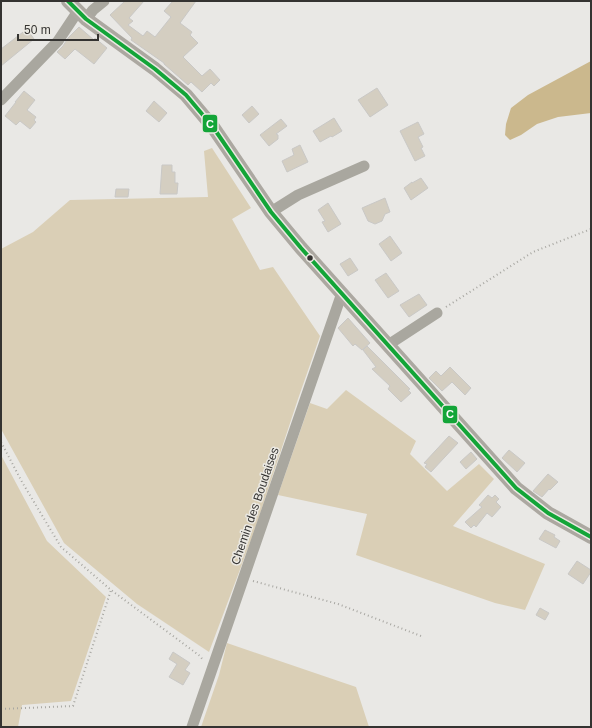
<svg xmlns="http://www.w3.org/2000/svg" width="592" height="728" font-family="Arial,sans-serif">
	<rect width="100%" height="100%" fill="#e9e8e5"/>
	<path fill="#dacfb6" d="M 212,148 L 251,208 L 232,219 L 260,270 L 273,267 L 320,336 L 298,399 L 253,535 L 209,652 L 137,604 L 64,543 L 1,429 L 1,249 L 33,232 L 70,200 L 208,197 L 204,151 Z
		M 346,390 L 416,441 L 410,454 L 447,491 L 479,464 L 494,479 L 453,526 L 545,564 L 525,610 L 495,603 L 356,555 L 367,514 L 278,495 L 310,403 L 327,409 Z
		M 1,455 L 47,541 L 106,597 L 71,701 L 22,705 L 18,727 L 1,727 Z
		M 227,643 L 356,687 L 369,727 L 201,727 L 219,675 Z"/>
	<path fill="#cbb88d" d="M 591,61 L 591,113 L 558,117 L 537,124 L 521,135 L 510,140 L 505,135 L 506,124 L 511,108 L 528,95 Z"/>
	<path fill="#d4cec1" stroke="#c9c8c6" d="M 125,1 L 144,1 L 129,18 L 133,21 L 128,25 L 143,36 L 147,31 L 155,37 L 171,17 L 164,11 L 173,1 L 196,1 L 180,23 L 192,32 L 190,35 L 198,43 L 183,57 L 202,76 L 210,69 L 220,80 L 214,86 L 211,83 L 202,92 L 191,82 L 188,85 L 164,64 L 164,63 L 131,40 L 132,38 L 110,15 Z
		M 79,27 L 94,40 L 95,38 L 107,48 L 94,64 L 75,49 L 65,59 L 57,52 L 63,46 L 68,38 Z
		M 27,29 L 34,39 L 1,66 L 1,49 Z
		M 377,88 L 388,105 L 370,117 L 358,100 Z
		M 24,91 L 35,100 L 27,110 L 36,117 L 34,120 L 36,122 L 30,129 L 20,121 L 16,125 L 5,116 L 16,102 L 15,102 Z
		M 154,101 L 167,113 L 159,122 L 146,111 Z
		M 252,106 L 259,114 L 249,123 L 242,115 Z
		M 334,118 L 342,131 L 332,137 L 331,136 L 320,142 L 313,131 Z
		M 281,119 L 287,126 L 276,134 L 278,135 L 278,139 L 269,146 L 260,135 Z
		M 418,122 L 424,134 L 418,137 L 423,147 L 421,148 L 425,156 L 415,161 L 400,131 Z
		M 300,145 L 308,162 L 287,172 L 282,161 L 294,155 L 292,149 Z
		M 162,165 L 172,165 L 172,172 L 175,172 L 175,183 L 178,183 L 177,194 L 160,194 Z
		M 421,178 L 428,188 L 411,200 L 404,188 L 412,182 L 412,183 Z
		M 116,189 L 129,189 L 128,197 L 115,197 Z
		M 385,198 L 390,212 L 385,214 L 382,221 L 375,224 L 368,221 L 362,208 Z
		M 328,203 L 341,224 L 328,232 L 322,222 L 325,221 L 318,210 Z
		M 390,236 L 402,253 L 391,261 L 379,244 Z
		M 350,258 L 358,270 L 348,276 L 340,264 Z
		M 386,273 L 399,291 L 388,298 L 375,280 Z
		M 419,294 L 427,305 L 409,317 L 400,305 Z
		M 348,318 L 370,343 L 362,350 L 355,344 L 353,346 L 338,328 Z
		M 367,346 L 410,389 L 408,390 L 411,393 L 401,402 L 388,389 L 390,386 L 372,369 L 376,367 L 363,350 Z
		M 450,367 L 471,388 L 465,395 L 452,382 L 442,391 L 429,378 L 436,371 L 441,376 Z
		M 449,436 L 458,443 L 431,472 L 425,467 L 427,464 L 424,463 Z
		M 509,450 L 525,463 L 517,472 L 502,458 Z
		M 471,452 L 477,459 L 466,469 L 460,462 Z
		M 548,474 L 558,482 L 550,490 L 549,489 L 542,497 L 533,491 Z
		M 488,495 L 492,498 L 495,495 L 499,499 L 496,502 L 501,507 L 492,517 L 487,513 L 476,527 L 474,525 L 471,528 L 465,522 L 482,507 L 479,505 Z
		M 545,530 L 555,535 L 554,537 L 560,541 L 556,548 L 539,539 Z
		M 577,561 L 591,570 L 591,572 L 583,584 L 568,574 Z
		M 540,608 L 549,613 L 545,620 L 536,615 Z
		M 173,652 L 190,663 L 185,670 L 190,673 L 183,685 L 169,677 L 177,664 L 169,659 Z"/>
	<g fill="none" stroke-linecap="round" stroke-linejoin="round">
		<path stroke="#a8a7a2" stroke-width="2" stroke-dasharray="1 3" stroke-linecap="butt" d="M 446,307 L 533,252 L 591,229
			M 1,442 L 22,482 L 61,547 L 111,590 L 200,656 L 203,660
			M 253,581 L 338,604 L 421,636
			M 1,709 L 73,706 L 111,590"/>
		<path stroke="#a9a79f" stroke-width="11" d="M 86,19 L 93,10 L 104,1
			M 1,100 L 58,41 L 78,11
			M 271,212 L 298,195 L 364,166
			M 388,345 L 437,313
			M 192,727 L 342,293"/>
		<path stroke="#aca8a1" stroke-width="14" d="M 68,1 L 86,19 L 155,69 L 186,95 L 213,127 L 271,212 L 301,248 L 516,488 L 548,513 L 591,537"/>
		<defs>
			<path id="bus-1" d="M 68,1 L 86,19 L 155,69 L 186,95 L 213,127 L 271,212 L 301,248 L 516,488 L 548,513 L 591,537"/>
		</defs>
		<use href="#bus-1" stroke="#ebe9e3" stroke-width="7"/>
		<use href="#bus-1" stroke="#13a538" stroke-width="4"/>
	</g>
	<circle fill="#343331" stroke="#ebe9e3" stroke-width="1.5" cx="310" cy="258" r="3.5"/>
	<g text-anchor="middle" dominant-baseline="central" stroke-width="3" stroke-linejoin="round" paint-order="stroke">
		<g font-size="12" fill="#343331" stroke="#ebe9e3">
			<text transform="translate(255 506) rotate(-71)">Chemin des Boudaises</text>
		</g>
	</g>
	<g stroke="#ebe9e3" stroke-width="1.5">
		<rect x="202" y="114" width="16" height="19" rx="4" fill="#13a538"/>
		<rect x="442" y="405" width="16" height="19" rx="4" fill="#13a538"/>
	</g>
	<g font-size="11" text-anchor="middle" font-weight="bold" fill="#fff">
		<text x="210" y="128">C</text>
		<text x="450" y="418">C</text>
	</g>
	<rect width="592" height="728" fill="none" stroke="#343331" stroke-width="4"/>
	<path d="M18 34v6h80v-6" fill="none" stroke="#343331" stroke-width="2"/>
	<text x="24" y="34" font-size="12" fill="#343331" stroke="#ebe9e3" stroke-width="3" paint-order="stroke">50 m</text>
</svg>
